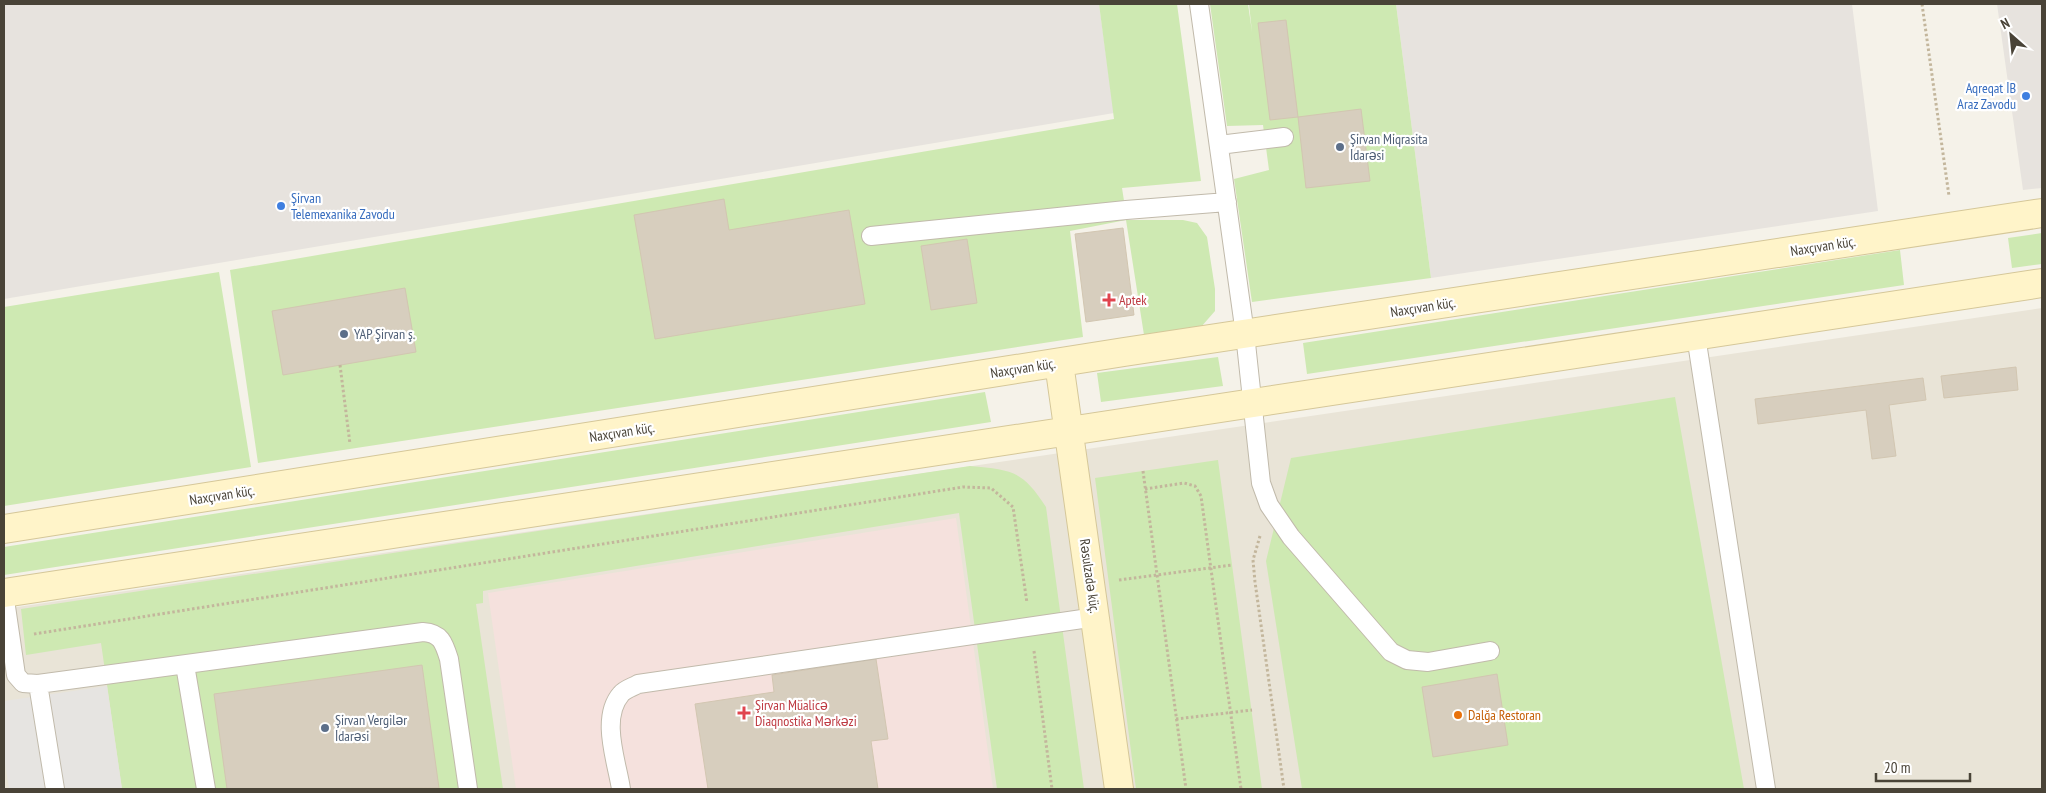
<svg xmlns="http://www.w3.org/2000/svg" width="2046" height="793" font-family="'PT Sans Narrow',sans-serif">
	<rect width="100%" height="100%" fill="#f5f2e9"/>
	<path fill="#e9e4d7" d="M 2042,308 L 2042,789 L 4,789 L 4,609 Z"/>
	<path fill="#e7e3de" d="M 4,4 L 1099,4 L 1114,113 L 4,299 Z
		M 1396,4 L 1852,4 L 1878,211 L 1431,278 Z
		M 1997,4 L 2042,4 L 2042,188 L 2023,190 Z"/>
	<path fill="#f5e1dd" d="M 956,518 L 993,789 L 516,789 L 488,593 Z"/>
	<path fill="#cee9b2" d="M 1099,4 L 1177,4 L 1201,181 L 1122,188 L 1127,220 L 1183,220 L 1197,223 L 1207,237 L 1215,289 L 1215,311 L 1201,327 L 1144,335 L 1126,220 L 1070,231 L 1083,337 L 258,463 L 230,270 L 1114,119 Z
		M 1210,4 L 1248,4 L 1252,32 L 1249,4 L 1396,4 L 1431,278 L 1252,302 L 1234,179 L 1269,170 L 1263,125 L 1227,126 Z
		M 2042,233 L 2042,264 L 2012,268 L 2008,238 Z
		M 1900,250 L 1904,285 L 1307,374 L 1303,343 Z
		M 219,272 L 251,467 L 4,506 L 4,307 Z
		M 1218,357 L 1223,386 L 1101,402 L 1097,373 Z
		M 985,392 L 991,422 L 4,575 L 4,547 Z
		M 1675,397 L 1744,789 L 1302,789 L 1266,561 L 1291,458 Z
		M 1218,460 L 1262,789 L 1136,789 L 1095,478 Z
		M 970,466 C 1012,470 1022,470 1046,507 L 1084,789 L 997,789 L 959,513 L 483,591 L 483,603 L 476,604 L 503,789 L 122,789 L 101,643 L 26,655 L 21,609 Z"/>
	<path fill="#e6e4e1" d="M 107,686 L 122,789 L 9,789 L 4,756 L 4,701 Z"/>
	<path fill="#d7cebe" stroke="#d2c6b1" d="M 1286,20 L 1298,117 L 1270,120 L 1258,23 Z
		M 1361,109 L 1370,181 L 1306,188 L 1298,117 Z
		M 724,199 L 729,230 L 849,210 L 865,304 L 655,339 L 634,215 Z
		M 1123,228 L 1134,315 L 1086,322 L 1075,234 Z
		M 967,239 L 977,303 L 931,310 L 921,246 Z
		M 405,288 L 416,352 L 283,375 L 272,311 Z
		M 2016,367 L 2018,390 L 1944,398 L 1941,376 Z
		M 1923,378 L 1926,400 L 1889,405 L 1896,456 L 1872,459 L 1866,410 L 1758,424 L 1755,399 Z
		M 876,659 L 888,739 L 871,741 L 878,789 L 708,789 L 695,704 L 774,692 L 772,675 Z
		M 422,665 L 439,788 L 227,789 L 214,694 Z
		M 1497,674 L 1508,745 L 1433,757 L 1422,687 Z"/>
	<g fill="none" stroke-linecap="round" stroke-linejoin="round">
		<defs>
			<path id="lane" d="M 1199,4 L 1245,334 L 1261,483 L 1269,505 L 1291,537 L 1391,652 L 1407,660 L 1428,662 L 1490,651
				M 1219,145 L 1284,137
				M 871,236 L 1126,210 L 1227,202
				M 1696,336 L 1766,789
				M 4,593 L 16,675 L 23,683 L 38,684 L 423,632 C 441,633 444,643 449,659 L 468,789
				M 185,665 L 206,789
				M 38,684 L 55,789
				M 621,789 C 617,762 600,718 621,694 C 625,689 633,687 638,684 L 1096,617"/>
			<path id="secondary" d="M 1059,363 L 1119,789
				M 4,529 L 1124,352 L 2042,213
				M 4,593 L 2042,283"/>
		</defs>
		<use href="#lane" stroke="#c1baab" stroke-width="20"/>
		<use href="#secondary" stroke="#d5c799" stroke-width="30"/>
		<path stroke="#c3b69c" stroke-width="3" stroke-dasharray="2.5 2.5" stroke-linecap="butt" d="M 1922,4 L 1949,196
			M 340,365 L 350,444
			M 1143,471 L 1186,789
			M 1145,489 L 1184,483 L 1195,486 L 1201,496 L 1241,789
			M 1260,536 L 1253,560 L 1255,582 L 1284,789
			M 1119,580 L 1232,565
			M 34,634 L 963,487 L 991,488 L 1013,507 L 1027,603
			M 1034,651 L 1052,789
			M 1176,719 L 1252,710"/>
		<use href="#lane" stroke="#fff" stroke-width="18"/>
		<use href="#secondary" stroke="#fff4c9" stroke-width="28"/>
	</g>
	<g fill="#3f7fe0" stroke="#fff" stroke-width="2">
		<circle cx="2026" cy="96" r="5"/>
		<circle cx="281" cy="206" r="5"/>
	</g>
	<g fill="#5c6f8a" stroke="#fff" stroke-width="2">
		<circle cx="1340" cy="147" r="5"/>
		<circle cx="344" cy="334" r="5"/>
		<circle cx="325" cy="728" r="5"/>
	</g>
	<g fill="#e0444e" stroke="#fff" stroke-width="2">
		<path d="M1106.5 292.5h5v5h5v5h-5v5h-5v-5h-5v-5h5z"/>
		<path d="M741.5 705.5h5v5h5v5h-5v5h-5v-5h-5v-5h5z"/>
	</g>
	<circle fill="#e8710a" stroke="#fff" stroke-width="2" cx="1458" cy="715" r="5"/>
	<g text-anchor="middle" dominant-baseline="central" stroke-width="4.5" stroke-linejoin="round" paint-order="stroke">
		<g font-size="14" fill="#366cbe" stroke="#fff" text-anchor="end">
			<text x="2016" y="88">Aqreqat İB<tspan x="2016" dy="16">Araz Zavodu</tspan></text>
			<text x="291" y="198" text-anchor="start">Şirvan<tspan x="291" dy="16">Telemexanika Zavodu</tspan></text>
		</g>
		<g font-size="14" fill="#4e5e75" stroke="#fff" text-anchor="start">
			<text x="1350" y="139">Şirvan Miqrasita<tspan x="1350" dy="16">İdarəsi</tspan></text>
			<text x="354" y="334">YAP Şirvan ş.</text>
			<text x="335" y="720">Şirvan Vergilər<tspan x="335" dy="16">İdarəsi</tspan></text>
		</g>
		<g font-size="14" fill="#494337" stroke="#fff">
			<text transform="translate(1823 246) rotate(-9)">Naxçıvan küç.</text>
			<text transform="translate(1423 307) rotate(-9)">Naxçıvan küç.</text>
			<text transform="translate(1023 368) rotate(-9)">Naxçıvan küç.</text>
			<text transform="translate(622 432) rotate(-9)">Naxçıvan küç.</text>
			<text transform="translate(222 495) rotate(-9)">Naxçıvan küç.</text>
			<text transform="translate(1090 576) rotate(82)">Rəsulzadə küç.</text>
		</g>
		<g font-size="14" fill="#be3a42" stroke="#fff" text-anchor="start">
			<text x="1119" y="300">Aptek</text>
			<text x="755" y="705">Şirvan Müalicə<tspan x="755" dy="16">Diaqnostika Mərkəzi</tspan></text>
		</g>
		<g font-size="14" fill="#c56008" stroke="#fff" text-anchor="start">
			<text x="1468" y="715">Dalğa Restoran</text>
		</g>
	</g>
	<rect width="2046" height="793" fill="none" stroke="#494337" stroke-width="10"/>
	<g transform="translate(2011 35) rotate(333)" stroke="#ffffff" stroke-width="4" paint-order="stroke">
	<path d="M0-4L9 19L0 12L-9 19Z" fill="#494337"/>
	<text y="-8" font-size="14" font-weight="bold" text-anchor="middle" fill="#494337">N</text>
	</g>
	<path d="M1876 773v8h94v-8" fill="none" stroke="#494337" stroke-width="2.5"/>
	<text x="1884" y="773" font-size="15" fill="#494337" stroke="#ffffff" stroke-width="4" paint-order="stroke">20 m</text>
</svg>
